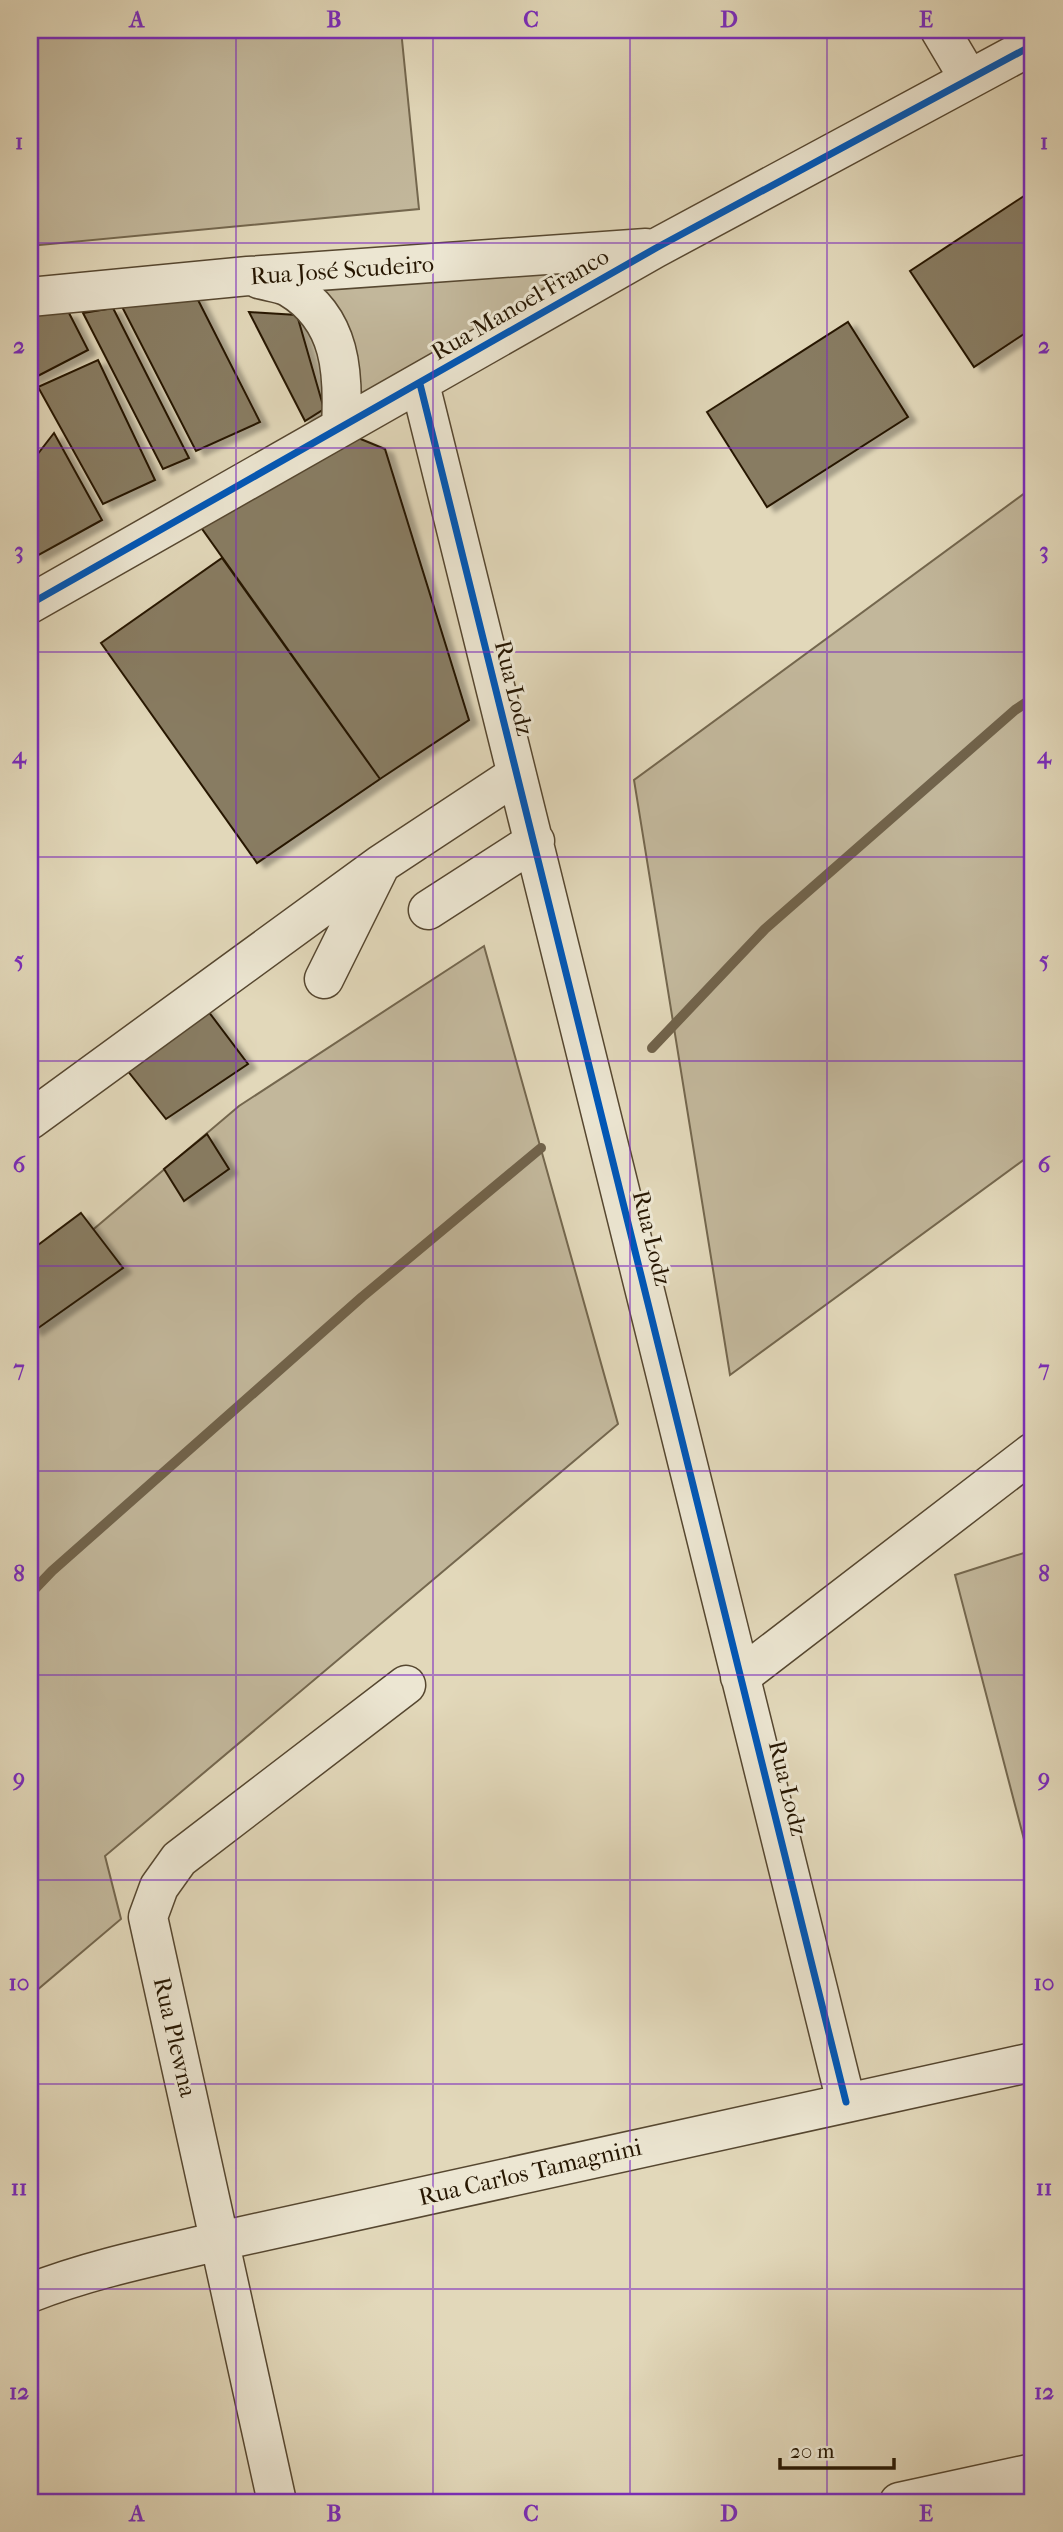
<svg xmlns="http://www.w3.org/2000/svg" width="1063" height="2532" font-family="'IM FELL French Canon',serif">
	<defs>
		<filter id="shadow"><feDropShadow dx="8" dy="4.5" stdDeviation="2" flood-color="#0004"/></filter>
	</defs>
	<rect width="100%" height="100%" fill="#e2d8ba"/>
	<filter id="stains"><feTurbulence type="fractalNoise" baseFrequency=".00286" numOctaves="4"/><feColorMatrix values="0 0 0 0 .2 0 0 0 0 .09 0 0 0 0 .02 0 0 0 .5 -.17"/></filter>
	<radialGradient id="worn" r=".72"><stop offset=".6" stop-color="#630" stop-opacity="0"/><stop offset="1" stop-color="#630" stop-opacity=".3"/></radialGradient>
	<path fill="#c2b79b" stroke="#74674e" stroke-width="2" d="M 30,30 L 401,30 L 419,209 L 30,246 Z
		M 573,270 L 364,400 L 320,287 Z
		M 1033,487 L 1033,1153 L 730,1375 L 634,780 Z
		M 484,946 L 618,1424 L 105,1856 L 121,1919 L 30,1996 L 30,1283 L 239,1106 Z
		M 1033,1550 L 1033,1874 L 955,1575 Z"/>
	<g fill="none" stroke-linecap="round" stroke-linejoin="round">
		<path stroke="#71634b" stroke-width="10" d="M 652,1048 L 765,929 L 1015,710 L 1033,698
			M 30,1594 L 52,1571 L 362,1297 L 541,1148"/>
	</g>
	<path fill="#887b62" stroke="#271702" stroke-width="2" filter="url(#shadow)" d="M 1033,190 L 1033,328 L 974,367 L 910,271 Z
		M 195,294 L 260,422 L 196,451 L 116,295 Z
		M 113,308 L 189,458 L 163,469 L 83,313 Z
		M 249,312 L 297,315 L 324,409 L 305,421 Z
		M 30,313 L 69,313 L 88,350 L 30,380 Z
		M 848,322 L 908,417 L 767,507 L 707,412 Z
		M 98,360 L 155,480 L 103,504 L 38,387 Z
		M 54,433 L 102,520 L 35,557 L 30,549 L 30,464 Z
		M 351,435 L 385,449 L 469,720 L 380,779 L 200,526 Z
		M 222,558 L 380,779 L 257,863 L 101,643 Z
		M 199,999 L 248,1064 L 166,1119 L 119,1060 Z
		M 207,1134 L 229,1169 L 184,1201 L 164,1169 Z
		M 81,1213 L 123,1268 L 34,1331 L 30,1326 L 30,1251 Z"/>
	<g fill="none" stroke-linecap="round" stroke-linejoin="round">
		<defs>
			<path id="minor" d="M 940,30 L 969,79
				M 259,279 C 269,282 282,283 290,288 C 342,319 344,374 341,427
				M 30,297 L 248,276 L 646,248
				M 420,384 L 846,2102
				M 30,604 L 656,248 L 1033,45
				M 428,910 L 535,841
				M 324,979 L 381,864 L 516,775
				M 30,1120 L 381,864
				M 740,1677 L 1033,1452
				M 30,2293 C 91,2269 156,2256 220,2241 L 1033,2062
				M 277,2502 L 148,1917 L 159,1887 L 179,1859 L 406,1685
				M 899,2502 L 1033,2473"/>
		</defs>
		<use href="#minor" stroke="#564730" stroke-width="41"/>
		<use href="#minor" stroke="#ece6d2" stroke-width="38"/>
		<defs>
			<path id="cycleway" d="M 420,384 L 846,2102
				M 30,604 L 656,248 L 1033,45"/>
		</defs>
		<use href="#cycleway" stroke="#ece6d2" stroke-width="11"/>
		<use href="#cycleway" stroke="#0057b8" stroke-width="7"/>
	</g>
	<path fill="none" stroke="#7b2cbf" stroke-width="2" stroke-opacity="0.55" d="M 236,30 L 236,2502M 433,30 L 433,2502M 630,30 L 630,2502M 827,30 L 827,2502M 30,243 L 1033,243M 30,448 L 1033,448M 30,652 L 1033,652M 30,857 L 1033,857M 30,1061 L 1033,1061M 30,1266 L 1033,1266M 30,1471 L 1033,1471M 30,1675 L 1033,1675M 30,1880 L 1033,1880M 30,2084 L 1033,2084M 30,2289 L 1033,2289"/>
	<g text-anchor="middle" dominant-baseline="central" stroke-width="6" stroke-linejoin="round" paint-order="stroke">
		<g font-size="24" fill="#271702" stroke="#ece6d2">
			<text transform="translate(342 270) rotate(-4)">Rua José Scudeiro</text>
			<text transform="translate(520 304) rotate(-30)">Rua Manoel Franco</text>
			<text transform="translate(514 688) rotate(76)">Rua Lodz</text>
			<text transform="translate(652 1238) rotate(76)">Rua Lodz</text>
			<text transform="translate(788 1788) rotate(76)">Rua Lodz</text>
			<text transform="translate(175 2037) rotate(77)">Rua Plewna</text>
			<text transform="translate(530 2172) rotate(-13)">Rua Carlos Tamagnini</text>
		</g>
	</g>
	<rect width="1063" height="2532" fill="none" stroke="#e2d8ba" stroke-width="77"/>
	<path d="M780 2458v10h114v-10" fill="none" stroke="#271702" stroke-width="3.5"/>
	<text x="790" y="2458" font-size="21" fill="#271702" stroke="#ece6d2" stroke-width="5" paint-order="stroke">20 m</text>
	<rect x="38" y="38" width="986" height="2456" fill="none" stroke="#7b2cbf" stroke-width="2.5"/>
	<g font-size="23" text-anchor="middle" font-weight="bold" fill="#7b2cbf">
		<text x="137" y="27">A</text>
		<text x="334" y="27">B</text>
		<text x="531" y="27">C</text>
		<text x="729" y="27">D</text>
		<text x="926" y="27">E</text>
		<text x="19" y="149">1</text>
		<text x="1044" y="149">1</text>
		<text x="19" y="353">2</text>
		<text x="1044" y="353">2</text>
		<text x="19" y="558">3</text>
		<text x="1044" y="558">3</text>
		<text x="19" y="763">4</text>
		<text x="1044" y="763">4</text>
		<text x="19" y="967">5</text>
		<text x="1044" y="967">5</text>
		<text x="19" y="1172">6</text>
		<text x="1044" y="1172">6</text>
		<text x="19" y="1376">7</text>
		<text x="1044" y="1376">7</text>
		<text x="19" y="1581">8</text>
		<text x="1044" y="1581">8</text>
		<text x="19" y="1785">9</text>
		<text x="1044" y="1785">9</text>
		<text x="19" y="1990">10</text>
		<text x="1044" y="1990">10</text>
		<text x="19" y="2195">11</text>
		<text x="1044" y="2195">11</text>
		<text x="19" y="2399">12</text>
		<text x="1044" y="2399">12</text>
		<text x="137" y="2521">A</text>
		<text x="334" y="2521">B</text>
		<text x="531" y="2521">C</text>
		<text x="729" y="2521">D</text>
		<text x="926" y="2521">E</text>
	</g>
	<rect width="100%" height="100%" filter="url(#stains)"/>
	<rect width="100%" height="100%" fill="url(#worn)"/>
</svg>
